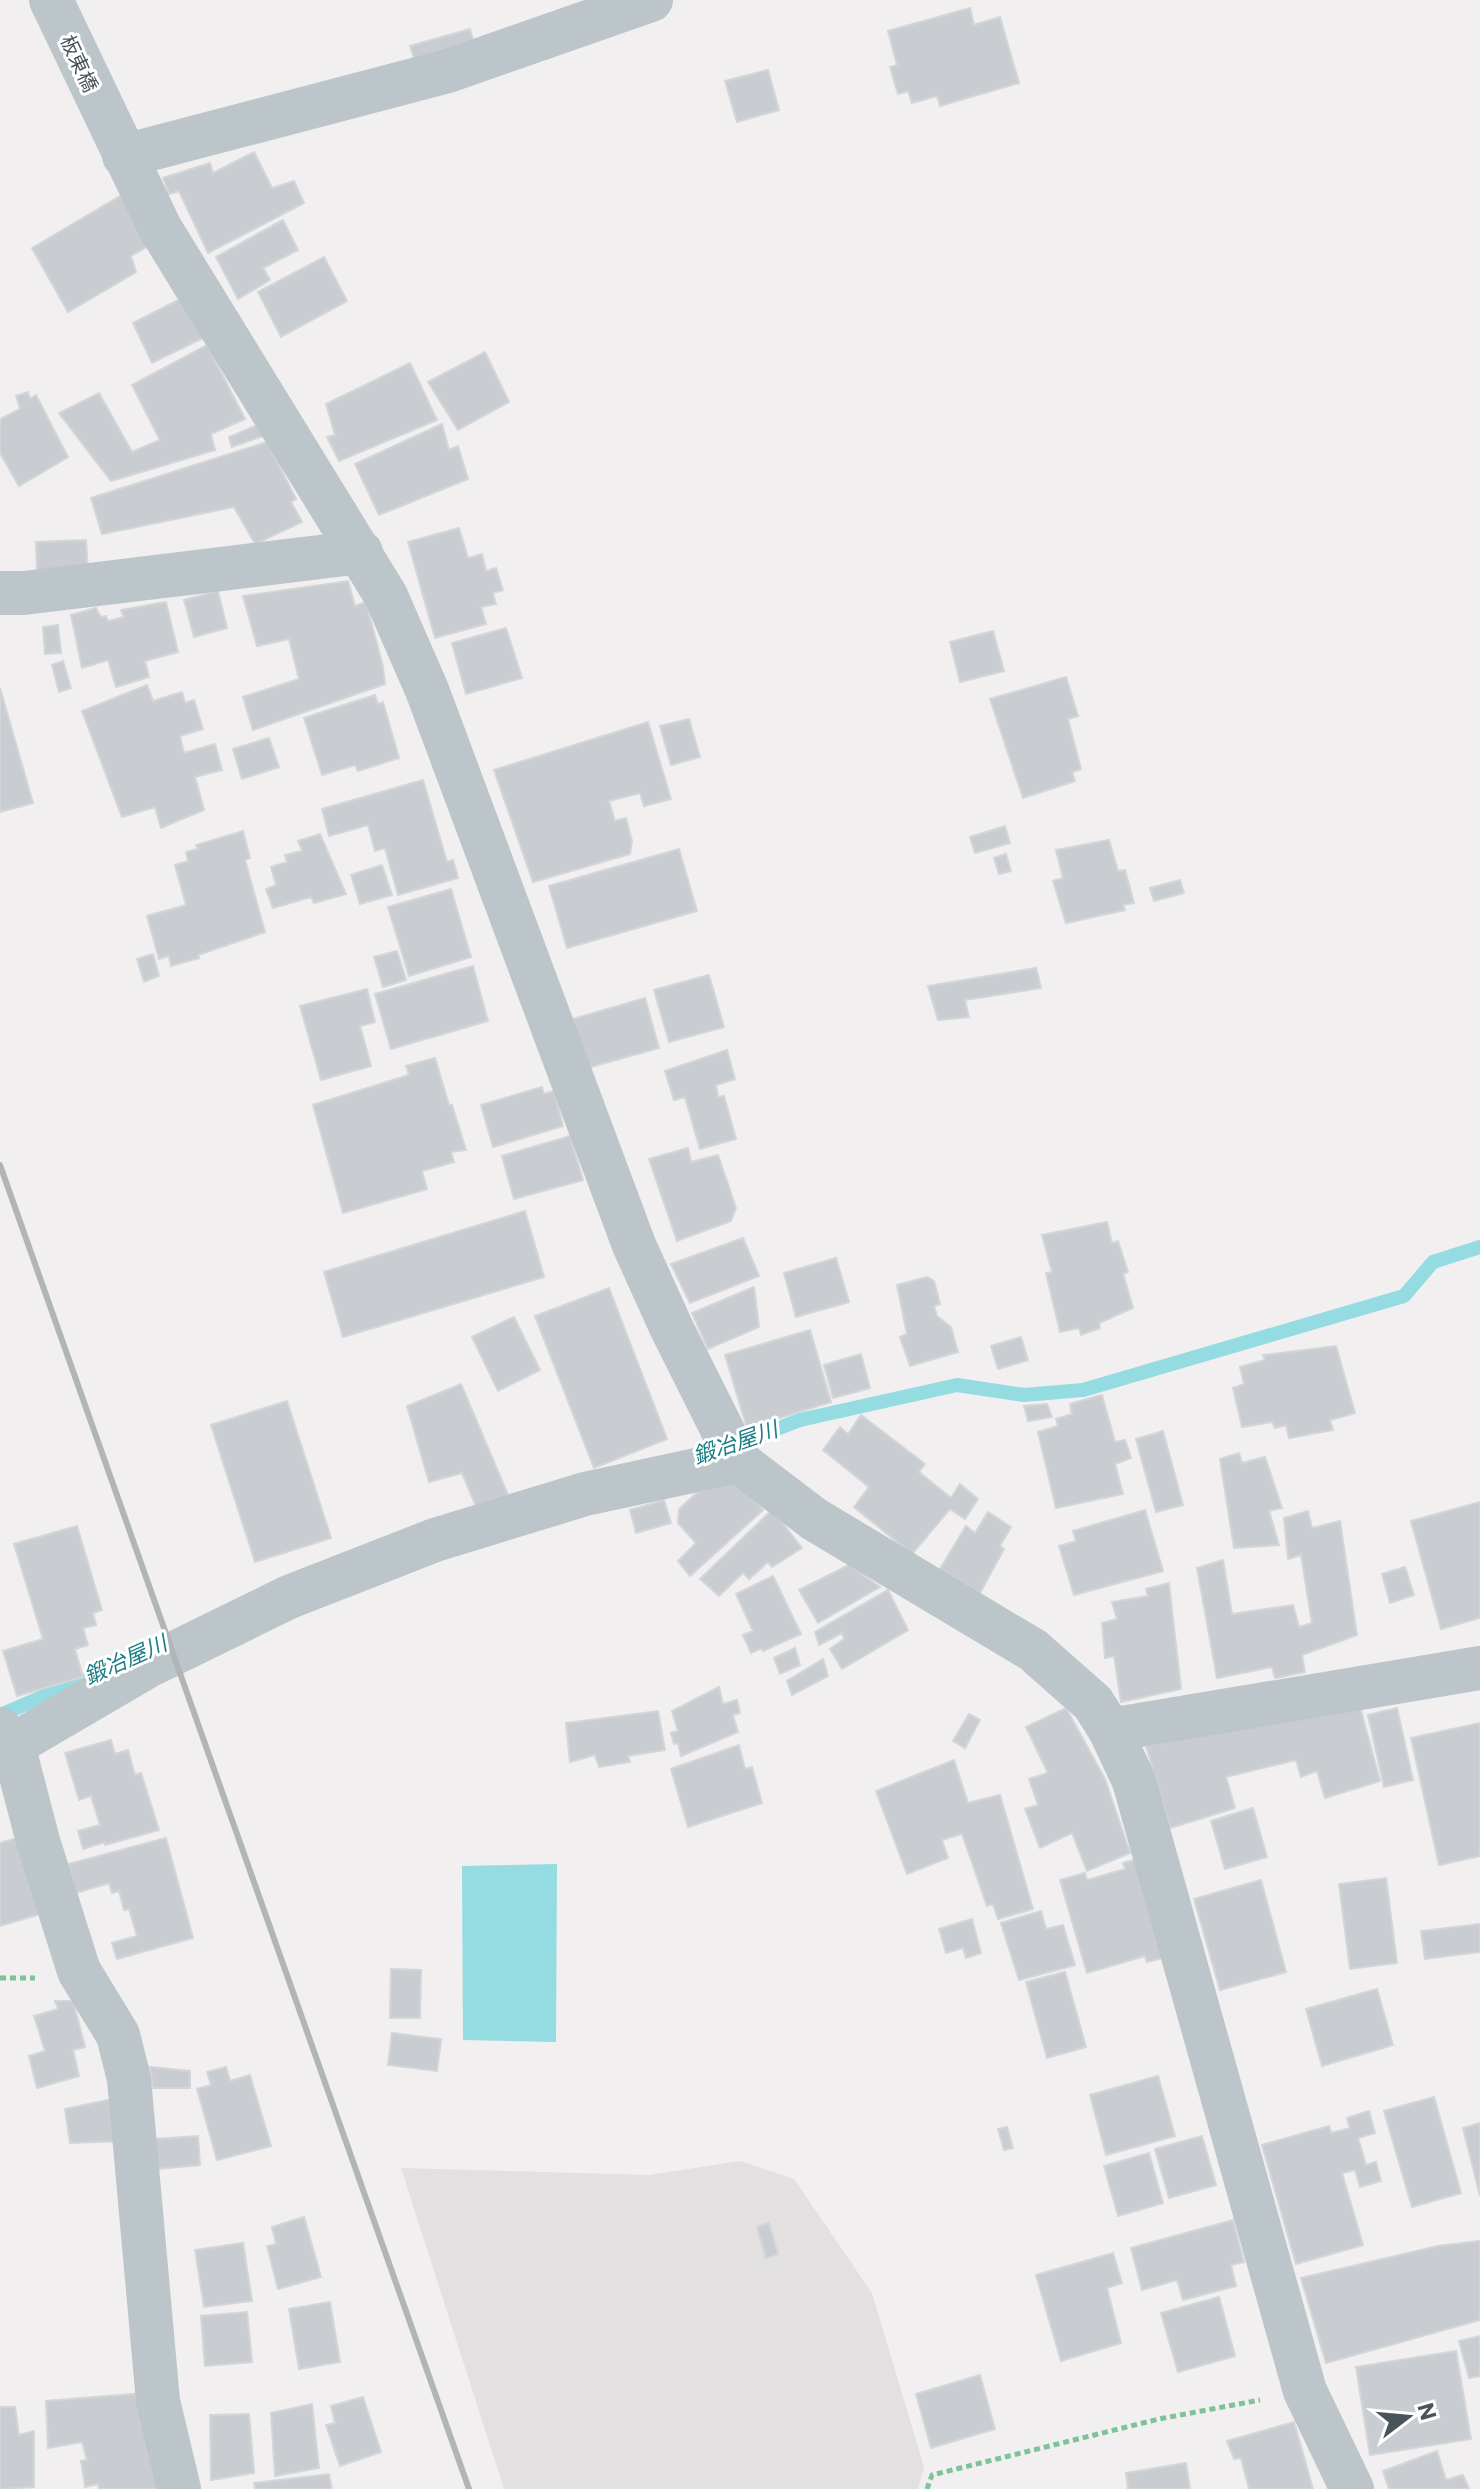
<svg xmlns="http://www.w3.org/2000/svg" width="1480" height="2489" font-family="Commissioner,'Noto Sans JP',sans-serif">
	<rect width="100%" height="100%" fill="#f1efef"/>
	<path fill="#e2e0e0" d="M 740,2161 L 794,2179 L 872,2293 L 924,2467 L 918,2489 L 504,2489 L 401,2168 L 650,2175 Z"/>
	<path fill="#94dce1" d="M 557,1864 L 556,2042 L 463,2040 L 462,1866 Z"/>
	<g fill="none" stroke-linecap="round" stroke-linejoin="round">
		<path stroke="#94dce1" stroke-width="14" d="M 733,1446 L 800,1420 L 957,1385 L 1024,1395 L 1083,1390 L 1404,1296 L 1433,1262 L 1480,1247
			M 0,1715 L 93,1675"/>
	</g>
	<path fill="#c9cdd1" stroke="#d3d6d9" stroke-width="2" d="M 970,8 L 974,25 L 1000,17 L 1019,83 L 940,106 L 937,96 L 912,103 L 908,91 L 898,94 L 890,67 L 897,65 L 888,31 Z
		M 470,29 L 474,44 L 415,61 L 410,46 Z
		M 768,70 L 779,110 L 737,122 L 725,81 Z
		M 254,152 L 272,188 L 294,181 L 304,203 L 208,253 L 179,191 L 169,194 L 163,178 L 210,163 L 213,173 Z
		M 122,195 L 150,245 L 131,256 L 136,272 L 68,312 L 32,248 Z
		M 283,220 L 298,250 L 263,268 L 270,280 L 238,299 L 216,257 Z
		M 324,257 L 347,301 L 281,337 L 258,292 Z
		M 182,298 L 205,337 L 152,363 L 133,323 Z
		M 207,345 L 245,419 L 211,434 L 215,450 L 111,481 L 59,413 L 99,393 L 132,452 L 160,440 L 132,385 Z
		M 485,352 L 509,402 L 458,430 L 428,382 Z
		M 410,363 L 437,420 L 339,461 L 327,437 L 335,435 L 326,404 Z
		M 28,392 L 30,399 L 36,395 L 68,457 L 19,486 L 0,453 L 0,419 L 20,409 L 16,396 Z
		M 260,424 L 263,436 L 232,447 L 229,437 Z
		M 442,424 L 449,450 L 458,446 L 468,479 L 379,515 L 355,464 Z
		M 267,442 L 296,499 L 291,502 L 302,522 L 255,544 L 234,507 L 102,534 L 91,498 Z
		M 459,528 L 468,558 L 482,554 L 486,571 L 496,568 L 503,590 L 493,593 L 496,604 L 481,607 L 486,624 L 435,638 L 408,542 Z
		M 86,540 L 88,571 L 37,573 L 36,542 Z
		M 348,581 L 355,606 L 366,602 L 383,667 L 385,684 L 253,730 L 243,697 L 299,679 L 289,639 L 257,646 L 243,596 Z
		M 218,591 L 227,628 L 194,637 L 184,600 Z
		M 166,602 L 178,652 L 145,661 L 149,677 L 116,687 L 108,660 L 82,668 L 71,615 L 96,608 L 101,617 L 106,616 L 108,621 L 124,617 L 121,610 Z
		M 58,625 L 61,653 L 45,654 L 43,627 Z
		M 506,628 L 522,678 L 466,694 L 452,643 Z
		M 993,631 L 1004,671 L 960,682 L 950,642 Z
		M 63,661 L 71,688 L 59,692 L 52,665 Z
		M 1066,677 L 1078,716 L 1068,719 L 1081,769 L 1072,772 L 1075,781 L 1023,798 L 990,699 Z
		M 147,685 L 153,701 L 182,692 L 185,703 L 194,700 L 203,729 L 180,736 L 184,753 L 215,744 L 222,770 L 195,777 L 204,810 L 161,828 L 155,807 L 122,817 L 82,711 Z
		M 0,688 L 33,803 L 0,812 Z
		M 375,695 L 378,704 L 383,702 L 399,758 L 358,771 L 355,765 L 322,775 L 304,718 Z
		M 689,719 L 700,757 L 671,765 L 660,726 Z
		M 648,722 L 671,799 L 644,806 L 640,793 L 609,801 L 615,821 L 626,818 L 632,841 L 630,854 L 533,882 L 494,770 Z
		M 269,738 L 279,767 L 242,779 L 233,749 Z
		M 423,780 L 447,862 L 453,860 L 458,878 L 398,895 L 385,848 L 375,851 L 368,825 L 329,836 L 322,809 Z
		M 1005,826 L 1010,843 L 975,853 L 970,837 Z
		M 243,831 L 250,858 L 245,860 L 265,932 L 198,955 L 199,958 L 171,966 L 169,956 L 159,959 L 147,916 L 186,905 L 175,865 L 188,861 L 186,852 L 198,849 L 196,845 Z
		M 320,834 L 346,894 L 314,903 L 311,897 L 273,908 L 266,889 L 276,885 L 271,867 L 287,862 L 285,855 L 302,851 L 298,841 Z
		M 1109,840 L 1118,871 L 1125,870 L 1134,903 L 1123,905 L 1125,910 L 1066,923 L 1053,881 L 1063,878 L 1056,850 Z
		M 679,849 L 697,911 L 567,948 L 549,886 Z
		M 1006,854 L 1011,871 L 999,874 L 994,858 Z
		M 382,865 L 392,895 L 360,904 L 351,875 Z
		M 1180,880 L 1184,893 L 1154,901 L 1150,888 Z
		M 451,889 L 471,957 L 409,976 L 388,907 Z
		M 397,951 L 406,980 L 383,987 L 374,957 Z
		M 153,954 L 159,976 L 144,982 L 137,959 Z
		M 473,966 L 488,1021 L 391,1049 L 375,994 Z
		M 1036,968 L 1041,988 L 965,1000 L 969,1017 L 938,1020 L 928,986 Z
		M 709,975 L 724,1027 L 669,1042 L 654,990 Z
		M 367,989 L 375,1022 L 360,1026 L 371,1066 L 321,1080 L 300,1006 Z
		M 645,998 L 659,1048 L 587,1068 L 573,1019 Z
		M 727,1050 L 735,1079 L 716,1085 L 718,1097 L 724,1096 L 736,1139 L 700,1149 L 685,1097 L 674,1100 L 665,1071 Z
		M 435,1058 L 449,1105 L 452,1105 L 466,1150 L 451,1152 L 454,1162 L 422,1171 L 427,1189 L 343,1213 L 313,1105 L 409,1075 L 406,1066 Z
		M 542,1087 L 544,1094 L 554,1091 L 563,1126 L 493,1147 L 481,1105 Z
		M 570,1136 L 583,1180 L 514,1199 L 502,1156 Z
		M 688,1148 L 691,1162 L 718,1155 L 736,1208 L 731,1221 L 677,1241 L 649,1159 Z
		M 525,1211 L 544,1277 L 343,1337 L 324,1272 Z
		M 1107,1222 L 1112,1243 L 1118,1241 L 1128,1272 L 1123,1274 L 1133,1308 L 1099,1323 L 1100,1328 L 1081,1335 L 1079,1328 L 1060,1332 L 1046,1273 L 1052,1272 L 1042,1235 Z
		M 743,1238 L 759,1276 L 690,1303 L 671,1264 Z
		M 836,1258 L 849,1302 L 796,1317 L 784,1273 Z
		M 927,1277 L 934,1281 L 940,1304 L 934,1306 L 937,1316 L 951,1327 L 958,1352 L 910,1366 L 900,1337 L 907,1334 L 897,1285 Z
		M 754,1287 L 759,1327 L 708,1349 L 692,1313 Z
		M 609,1288 L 667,1439 L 594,1468 L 535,1316 Z
		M 514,1317 L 540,1370 L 498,1391 L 472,1337 Z
		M 810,1330 L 831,1402 L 747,1428 L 725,1355 Z
		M 1021,1337 L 1028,1360 L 998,1369 L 991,1346 Z
		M 1336,1346 L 1355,1413 L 1330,1420 L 1333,1430 L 1289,1438 L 1286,1425 L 1275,1428 L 1272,1422 L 1242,1427 L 1233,1388 L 1244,1384 L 1240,1367 L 1265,1360 L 1263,1355 Z
		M 861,1354 L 870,1388 L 833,1398 L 824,1365 Z
		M 461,1384 L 511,1502 L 478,1511 L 462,1473 L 429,1482 L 407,1406 Z
		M 1102,1395 L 1115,1442 L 1125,1440 L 1131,1458 L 1115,1464 L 1123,1494 L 1056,1508 L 1038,1432 L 1058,1426 L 1056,1419 L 1072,1414 L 1070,1404 Z
		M 287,1401 L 331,1538 L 255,1562 L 211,1425 Z
		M 1047,1404 L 1052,1417 L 1028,1421 L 1024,1406 Z
		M 861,1415 L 925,1464 L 919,1472 L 951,1498 L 960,1484 L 978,1499 L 965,1519 L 950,1509 L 912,1554 L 854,1507 L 869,1487 L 823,1450 L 840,1427 L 848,1434 Z
		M 1163,1431 L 1183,1505 L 1156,1512 L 1136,1439 Z
		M 1239,1453 L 1242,1463 L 1265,1457 L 1282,1508 L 1269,1511 L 1279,1545 L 1234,1548 L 1220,1459 Z
		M 737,1479 L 763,1510 L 690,1576 L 678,1561 L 696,1543 L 678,1523 L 679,1509 L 698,1492 Z
		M 664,1500 L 671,1523 L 636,1533 L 630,1510 Z
		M 1480,1502 L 1480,1618 L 1441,1629 L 1411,1521 Z
		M 772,1510 L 802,1548 L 772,1567 L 768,1562 L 749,1579 L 743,1573 L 719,1596 L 700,1579 Z
		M 1145,1510 L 1163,1571 L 1074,1595 L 1059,1546 L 1076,1541 L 1073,1531 Z
		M 1308,1511 L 1312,1528 L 1340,1521 L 1357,1635 L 1302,1655 L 1305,1672 L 1275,1678 L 1272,1667 L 1217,1678 L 1197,1568 L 1223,1560 L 1232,1614 L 1293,1605 L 1299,1627 L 1312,1623 L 1301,1555 L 1288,1559 L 1284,1518 Z
		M 988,1512 L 1011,1527 L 1000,1546 L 1004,1549 L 980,1593 L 940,1569 L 966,1526 L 975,1533 Z
		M 77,1526 L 102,1610 L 93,1613 L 96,1625 L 83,1628 L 88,1645 L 75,1649 L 83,1677 L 17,1696 L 3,1651 L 43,1639 L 14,1544 Z
		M 849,1565 L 880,1587 L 818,1623 L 799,1590 Z
		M 1405,1567 L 1414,1595 L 1390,1603 L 1382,1574 Z
		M 773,1576 L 801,1634 L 763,1651 L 762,1648 L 751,1653 L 743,1635 L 753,1631 L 736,1594 Z
		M 1169,1583 L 1181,1689 L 1121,1702 L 1114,1656 L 1105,1658 L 1102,1623 L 1117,1619 L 1112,1602 L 1148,1596 L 1146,1589 Z
		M 888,1590 L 908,1630 L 842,1669 L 830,1649 L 844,1639 L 842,1633 L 819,1645 L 815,1632 Z
		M 795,1648 L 800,1665 L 780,1674 L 774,1658 Z
		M 823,1659 L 828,1676 L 792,1695 L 787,1681 Z
		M 719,1687 L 723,1704 L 737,1700 L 740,1713 L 733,1715 L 738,1732 L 681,1756 L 678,1743 L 674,1744 L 671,1733 L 678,1731 L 672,1711 Z
		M 1359,1703 L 1380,1781 L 1325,1798 L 1317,1771 L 1301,1777 L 1296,1760 L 1226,1777 L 1235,1808 L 1170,1828 L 1146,1746 Z
		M 1066,1708 L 1105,1779 L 1130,1853 L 1087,1871 L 1072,1833 L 1040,1848 L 1025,1809 L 1038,1805 L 1029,1779 L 1048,1773 L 1026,1727 Z
		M 1397,1708 L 1413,1780 L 1384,1787 L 1368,1715 Z
		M 658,1711 L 665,1750 L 628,1756 L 630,1762 L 599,1767 L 595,1755 L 570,1762 L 566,1723 Z
		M 969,1714 L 980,1720 L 965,1748 L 953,1741 Z
		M 1480,1723 L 1480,1856 L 1439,1865 L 1411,1738 Z
		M 111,1740 L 115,1754 L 128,1750 L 135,1775 L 141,1773 L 159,1830 L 105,1845 L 105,1842 L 83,1849 L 78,1831 L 100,1825 L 91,1796 L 79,1800 L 65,1753 Z
		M 739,1745 L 745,1769 L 752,1767 L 762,1803 L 688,1827 L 671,1769 Z
		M 954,1760 L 968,1803 L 1000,1795 L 1033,1909 L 998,1919 L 993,1904 L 987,1906 L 962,1834 L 942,1840 L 948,1858 L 907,1874 L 876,1791 Z
		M 1253,1808 L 1267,1857 L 1225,1869 L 1211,1821 Z
		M 17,1838 L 40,1914 L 0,1926 L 0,1843 Z
		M 166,1838 L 193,1938 L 117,1959 L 112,1943 L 137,1936 L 129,1909 L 124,1910 L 119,1891 L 112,1893 L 109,1883 L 76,1893 L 69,1864 Z
		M 1138,1859 L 1166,1957 L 1147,1962 L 1145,1956 L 1087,1973 L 1060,1880 L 1085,1873 L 1087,1880 L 1125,1869 L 1123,1863 Z
		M 1386,1878 L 1397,1963 L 1350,1969 L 1339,1884 Z
		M 1261,1880 L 1286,1972 L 1220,1990 L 1194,1899 Z
		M 1041,1911 L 1046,1929 L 1063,1925 L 1075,1965 L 1019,1980 L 1001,1923 Z
		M 972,1919 L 981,1953 L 966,1958 L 963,1948 L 946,1953 L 939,1929 Z
		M 1480,1924 L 1480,1952 L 1425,1959 L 1421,1931 Z
		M 391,1969 L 421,1970 L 420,2018 L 390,2018 Z
		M 1065,1972 L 1086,2047 L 1047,2058 L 1026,1982 Z
		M 1377,1989 L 1393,2045 L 1322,2066 L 1306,2009 Z
		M 55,2001 L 73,2001 L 85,2047 L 73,2050 L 79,2076 L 37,2088 L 29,2056 L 45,2051 L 34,2016 L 58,2009 Z
		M 392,2033 L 441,2039 L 437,2071 L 388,2065 Z
		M 150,2067 L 190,2071 L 190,2088 L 153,2088 Z
		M 226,2067 L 230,2081 L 250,2075 L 271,2146 L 217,2160 L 197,2089 L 211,2085 L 207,2072 Z
		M 1158,2076 L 1175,2136 L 1106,2155 L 1090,2095 Z
		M 1434,2097 L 1461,2193 L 1412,2207 L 1384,2111 Z
		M 117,2098 L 123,2141 L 70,2143 L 65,2109 Z
		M 1369,2111 L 1375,2133 L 1358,2138 L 1366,2165 L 1376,2162 L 1381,2181 L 1360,2187 L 1355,2170 L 1342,2173 L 1363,2245 L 1296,2264 L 1262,2145 L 1329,2126 L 1331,2133 L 1350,2128 L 1347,2118 Z
		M 1480,2123 L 1480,2196 L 1463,2128 Z
		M 1007,2127 L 1013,2148 L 1004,2150 L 998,2129 Z
		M 198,2136 L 200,2165 L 157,2169 L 155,2139 Z
		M 1202,2136 L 1216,2185 L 1169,2198 L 1155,2149 Z
		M 1149,2153 L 1163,2203 L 1118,2216 L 1104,2166 Z
		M 304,2217 L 321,2277 L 278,2289 L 267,2246 L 276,2244 L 272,2227 Z
		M 1233,2220 L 1244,2262 L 1231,2265 L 1236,2286 L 1183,2300 L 1177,2280 L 1142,2290 L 1131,2248 Z
		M 769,2223 L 778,2254 L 766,2258 L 757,2227 Z
		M 1480,2241 L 1480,2320 L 1326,2363 L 1301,2278 L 1438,2246 Z
		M 243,2243 L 252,2301 L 204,2307 L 195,2250 Z
		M 1113,2253 L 1122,2283 L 1107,2288 L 1121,2343 L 1061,2361 L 1036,2275 Z
		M 1219,2297 L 1235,2356 L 1178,2372 L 1161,2313 Z
		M 330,2302 L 340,2362 L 299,2369 L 289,2309 Z
		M 247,2312 L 252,2362 L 205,2366 L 201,2316 Z
		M 1480,2336 L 1480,2376 L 1469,2378 L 1459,2341 Z
		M 1456,2351 L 1471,2439 L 1370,2455 L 1356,2367 Z
		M 980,2375 L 995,2429 L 931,2448 L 916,2394 Z
		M 144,2393 L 158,2489 L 99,2489 L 98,2484 L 85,2487 L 81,2461 L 87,2460 L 82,2442 L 48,2448 L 46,2401 Z
		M 363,2397 L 381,2452 L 340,2466 L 326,2425 L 335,2423 L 331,2406 Z
		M 312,2404 L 319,2468 L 275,2476 L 271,2413 Z
		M 0,2407 L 15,2407 L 19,2435 L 34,2431 L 34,2487 L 0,2489 Z
		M 249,2414 L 254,2473 L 211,2480 L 210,2415 Z
		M 1294,2422 L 1313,2489 L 1249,2489 L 1241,2458 L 1234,2459 L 1227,2441 Z
		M 1437,2451 L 1446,2480 L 1463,2475 L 1469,2489 L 1389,2489 L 1383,2471 Z
		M 1186,2463 L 1190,2489 L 1128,2489 L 1126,2473 Z
		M 329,2474 L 332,2489 L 255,2489 L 254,2483 Z"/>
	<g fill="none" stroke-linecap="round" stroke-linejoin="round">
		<path stroke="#7ec397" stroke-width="5" stroke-dasharray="6 4" stroke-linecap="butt" d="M 0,1978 L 35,1978
			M 927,2489 L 932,2475 L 1159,2419 L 1260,2400"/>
		<path stroke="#bcc5ca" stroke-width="44" d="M 51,0 L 160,228 L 386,596 L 427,690 L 634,1245 L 671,1327 L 738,1461 L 814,1519 L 1033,1650 L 1093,1703 L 1110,1730
			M 124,156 L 448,71 L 651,0
			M 0,593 L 24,593 L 361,552
			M 0,1729 L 13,1745 L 38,1841 L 79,1971 L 118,2035 L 129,2079 L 158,2401 L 179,2489
			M 13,1745 L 148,1666 L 289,1597 L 435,1540 L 585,1494 L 738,1461
			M 1352,2489 L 1305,2391 L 1134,1781 L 1110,1730 L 1480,1668"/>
		<path stroke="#b2b5b8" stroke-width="6" d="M 0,1165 L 469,2489"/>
	</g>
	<g text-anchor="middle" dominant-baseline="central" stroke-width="6" stroke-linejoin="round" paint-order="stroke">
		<g font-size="20" fill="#49545a" stroke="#fff">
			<text transform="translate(80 63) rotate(65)">板東橋</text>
		</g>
		<g font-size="22" font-style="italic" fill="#1b7d85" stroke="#fff">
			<text transform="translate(735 1442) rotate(-19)">鍛冶屋川</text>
			<text transform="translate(125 1659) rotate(-24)">鍛冶屋川</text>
		</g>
	</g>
	<g transform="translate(1408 2417) rotate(74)" stroke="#ffffff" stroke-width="6" paint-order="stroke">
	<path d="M0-6L14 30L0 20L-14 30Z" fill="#49545a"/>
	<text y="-12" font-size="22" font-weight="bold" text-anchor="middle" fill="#49545a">N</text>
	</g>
</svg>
